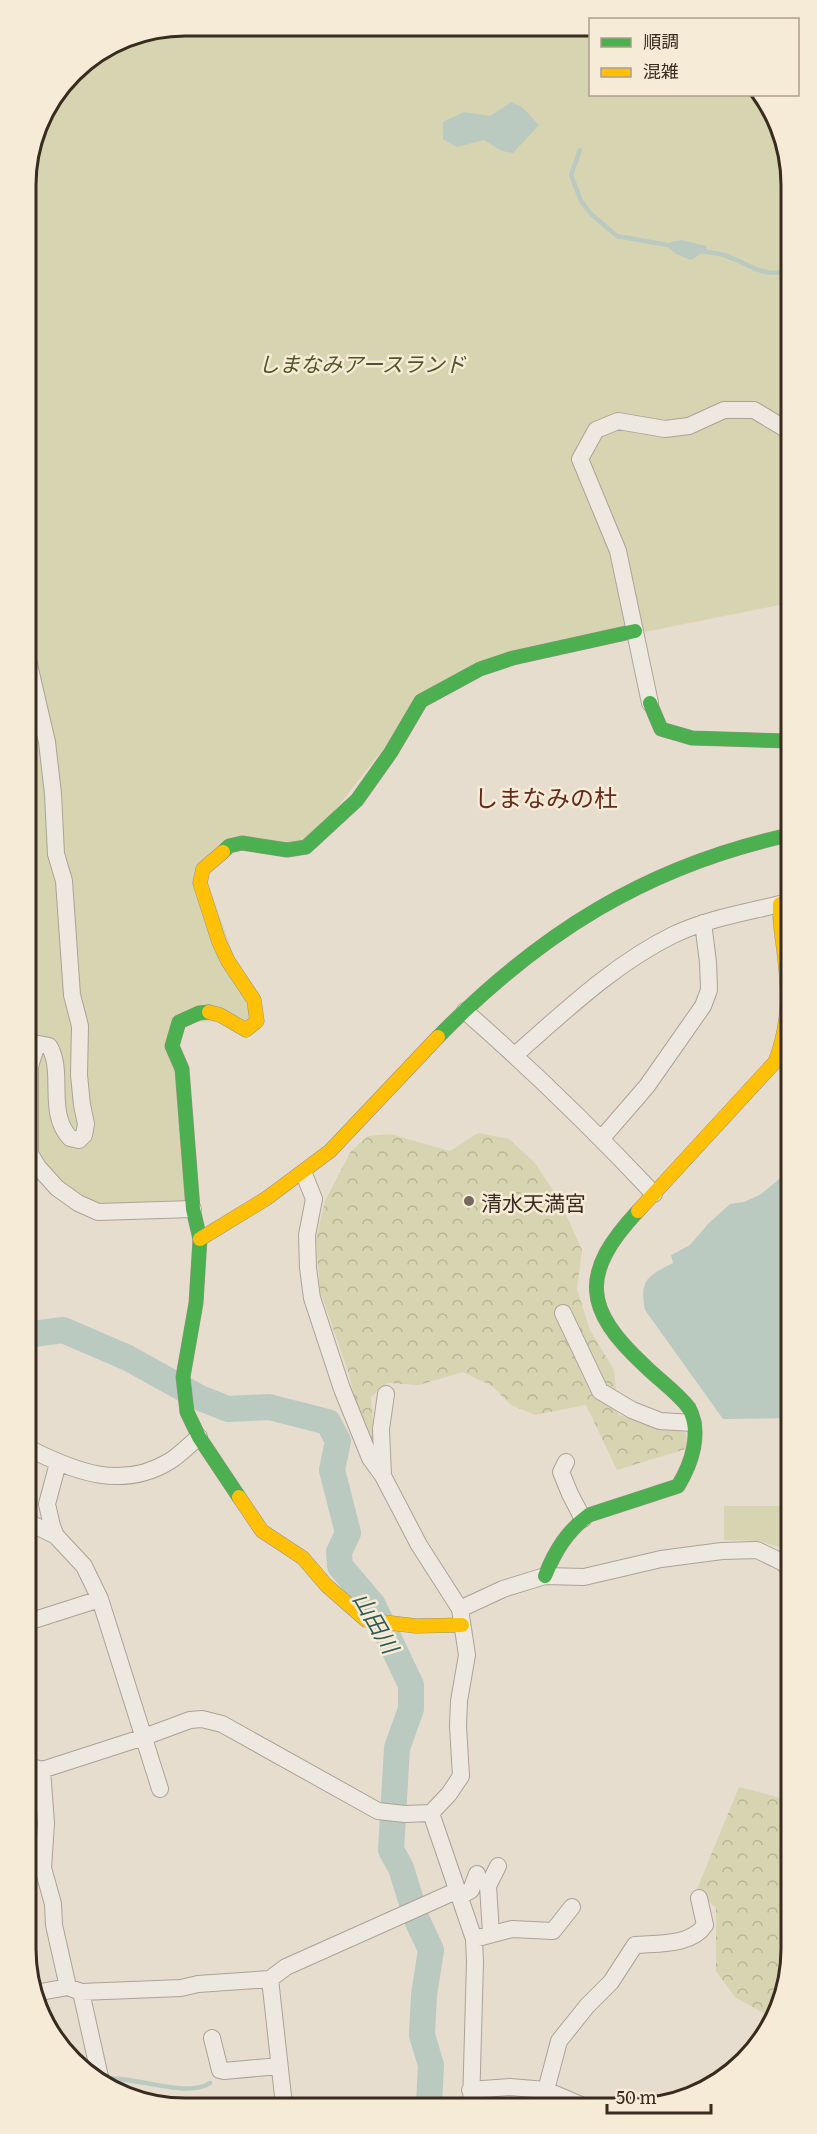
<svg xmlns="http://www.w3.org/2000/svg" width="817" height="2134" font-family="Literata,'Noto Sans JP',serif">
	<defs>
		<pattern id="forest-crowns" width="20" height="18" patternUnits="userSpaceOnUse" patternTransform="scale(1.5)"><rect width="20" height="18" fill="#d7d4b1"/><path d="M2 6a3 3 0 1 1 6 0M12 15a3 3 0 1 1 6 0" fill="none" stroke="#b9b698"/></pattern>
	</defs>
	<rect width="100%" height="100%" fill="#e6ddcf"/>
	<path fill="url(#forest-crowns)" d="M 478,1133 L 509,1139 L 535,1163 L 560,1201 L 582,1250 L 577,1289 L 590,1330 L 614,1370 L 618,1415 L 685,1432 L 689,1448 L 617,1470 L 586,1405 L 535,1415 L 511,1405 L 492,1386 L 463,1372 L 419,1385 L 388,1383 L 371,1397 L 374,1439 L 365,1440 L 348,1371 L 320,1291 L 316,1239 L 325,1201 L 351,1151 L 368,1136 L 390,1134 L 450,1151 Z
		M 739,1787 L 777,1797 L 791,1804 L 791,1959 L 779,2010 L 774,2019 L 735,1997 L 716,1971 L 716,1908 L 697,1889 Z"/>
	<path fill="#d7d4b1" d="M 185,26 L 590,28 L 590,94 L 757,95 L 788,154 L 789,603 L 539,653 L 421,701 L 306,847 L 242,843 L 203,869 L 257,1021 L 179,1022 L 193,1209 L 98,1212 L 27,1154 L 26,174 L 42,114 L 80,65 L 124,38 Z
		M 724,1506 L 790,1506 L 791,1551 L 760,1541 L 724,1540 Z"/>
	<path fill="#bacac0" d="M 511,102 L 522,107 L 539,125 L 513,153 L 502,151 L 484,140 L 457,147 L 443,139 L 443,122 L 464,112 L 490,116 Z
		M 682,240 L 706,246 L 707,250 L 691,260 L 676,254 L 668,247 L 671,242 Z
		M 790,1170 L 790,1418 L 723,1419 L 645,1310 C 639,1279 648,1276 673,1263 L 671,1255 L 690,1245 L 708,1224 L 730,1204 L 744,1202 L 761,1194 Z"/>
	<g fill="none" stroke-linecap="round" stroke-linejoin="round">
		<path stroke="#bacac0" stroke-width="4.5" d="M 580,150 L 571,175 L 581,201 L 591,214 L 617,236 L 673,246
			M 699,251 C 707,252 716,253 724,255 C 748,263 761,278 789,271
			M 105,2079 C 133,2075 187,2099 210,2083"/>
		<path stroke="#bacac0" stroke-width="26" d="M 28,1332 L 33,1334 L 63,1330 L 128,1358 L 200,1398 L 228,1409 L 269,1407 L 328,1422 L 338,1441 L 332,1470 L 348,1533 L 339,1552 L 340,1566 L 373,1605 L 411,1685 L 411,1709 L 397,1748 L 391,1850 L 401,1868 L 417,1920 L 431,1950 L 424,1995 L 422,2035 L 431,2065 L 429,2105"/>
		<defs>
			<path id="street" d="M 27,656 L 47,742 L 53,794 L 56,854 L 64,881 L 72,995 L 80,1026 L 79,1075 L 82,1105 L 86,1124 L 84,1135 L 79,1140 L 70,1138 C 46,1112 65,1072 49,1046 L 39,1044 L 35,1050 L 30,1066 L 30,1154 L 38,1167 L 57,1188 L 78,1203 L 98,1212 L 193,1209
				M 650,703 L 618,551 L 580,459 L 596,430 L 618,421 L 665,429 L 689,426 L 724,410 L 754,410 L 789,431
				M 465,1011 C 531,1069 594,1130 654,1194
				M 515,1055 C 564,1012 614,964 673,935 C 706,919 744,913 780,904
				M 602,1138 L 647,1086 L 703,1006 L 709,990 L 708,962 L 703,923
				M 304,1174 L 314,1199 L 307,1235 L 308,1268 L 312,1298 L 342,1389 L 370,1458 L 383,1476 L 419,1545 L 460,1609 L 467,1655 L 459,1701 L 458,1726 L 461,1776 L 449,1794 L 431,1813 L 474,1939 L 475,1962 L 471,2105
				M 563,1313 L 600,1391 L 632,1410 L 660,1421 L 693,1423
				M 28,1448 C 74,1471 121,1491 170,1461 C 180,1455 189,1445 199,1437
				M 566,1462 L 561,1472 L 570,1494 L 583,1519
				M 58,1463 L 47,1504 L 52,1526 L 56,1536 L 84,1566 L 100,1599 L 160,1789
				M 383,1476 L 381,1429 L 386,1394
				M 28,1522 L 56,1536
				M 460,1609 L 503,1589 L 545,1576 L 584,1577 L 661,1559 L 722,1551 L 757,1550 L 784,1563 L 791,1573
				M 28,1622 L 100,1599
				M 28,1766 L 42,1770 L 46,1823 L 43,1868 L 53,1904 L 54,1925 L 68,1987
				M 42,1770 L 144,1737 L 190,1720 L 202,1719 L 222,1724 L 378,1811 L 405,1814 L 431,1813
				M 459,1897 L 471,1890 L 477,1874
				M 491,1933 L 488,1886 L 498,1866
				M 474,1939 L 512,1929 L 553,1931 L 572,1907
				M 270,1979 L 284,2105
				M 81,1992 L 100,2077
				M 35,1993 L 68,1987 L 81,1992 L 181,1988 L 198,1984 L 270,1979 L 286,1967 L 456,1891
				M 212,2038 L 220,2070 L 224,2071 L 279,2066
				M 470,2090 L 510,2087 L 546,2090 L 581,2105
				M 546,2090 L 559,2041 L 587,2006 L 611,1982 L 635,1945 C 658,1943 691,1946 705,1925 L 699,1898"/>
			<path id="fast" d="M 650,703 L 661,729 L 692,738 L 789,741
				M 223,852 L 229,846 L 242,843 L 287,850 L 306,847 L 357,800 L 391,752 L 421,701 L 480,669 L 513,658 L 635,631
				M 209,1012 L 199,1013 L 179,1022 L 172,1046 L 182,1069 L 193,1209 L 200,1239 L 196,1303 L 183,1377 L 187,1412 L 199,1437 L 239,1497
				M 438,1037 C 540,933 647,866 789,835
				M 545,1576 C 555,1551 567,1531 589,1515 L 678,1486 C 692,1463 702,1433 689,1408 C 677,1392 659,1380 645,1366 C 583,1309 580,1273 638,1211"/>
			<path id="slow" d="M 209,1012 L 220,1015 L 246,1030 L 257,1021 L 254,1000 L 228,961 L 219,942 L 200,883 L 203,869 L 223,852
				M 638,1211 L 775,1062 C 790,1025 789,990 784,951 C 782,935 779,920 780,904 L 790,904
				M 200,1239 L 267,1198 L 330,1151 L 438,1037
				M 239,1497 L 262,1531 L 303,1558 L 326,1585 L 366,1620 L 416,1626 L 462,1625"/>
		</defs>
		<use href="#street" stroke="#aba297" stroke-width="18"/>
		<use href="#fast" stroke="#9b9288" stroke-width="15"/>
		<use href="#slow" stroke="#9b9288" stroke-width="15"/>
		<use href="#street" stroke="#eee9e0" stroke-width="16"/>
		<use href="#fast" stroke="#4caf50" stroke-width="14"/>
		<use href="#slow" stroke="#ffc107" stroke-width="14"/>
	</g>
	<circle fill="#76695d" stroke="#f6ebd6" stroke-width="2" cx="469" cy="1201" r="6"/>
	<g text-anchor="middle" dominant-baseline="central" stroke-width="5" stroke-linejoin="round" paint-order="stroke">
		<g font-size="21" font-style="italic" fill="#4d5726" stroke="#f6ebd6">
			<text x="362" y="362">しまなみアースランド</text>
		</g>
		<g font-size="21" fill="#3a2b1f" stroke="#f6ebd6" text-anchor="start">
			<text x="481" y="1201">清水天満宮</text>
		</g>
		<g font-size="22" font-style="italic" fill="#2f5a55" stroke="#f6ebd6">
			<text transform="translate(377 1622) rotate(60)">山田川</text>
		</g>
		<g font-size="24" fill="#672a1e" stroke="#f6ebd6">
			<text x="546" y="796">しまなみの杜</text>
		</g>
	</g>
	<path d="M0 0H817V2134H0ZM185 36H632A149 149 0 0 1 781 185V1949A149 149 0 0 1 632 2098H185A149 149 0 0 1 36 1949V185A149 149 0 0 1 185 36Z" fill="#f6ebd6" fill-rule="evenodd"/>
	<path fill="none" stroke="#3a2b1f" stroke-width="3" d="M185 36H632A149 149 0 0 1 781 185V1949A149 149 0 0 1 632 2098H185A149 149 0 0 1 36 1949V185A149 149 0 0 1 185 36Z"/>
	<rect x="589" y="18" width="210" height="78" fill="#f6ebd6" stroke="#ab9e8d" stroke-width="1.5"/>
	<rect x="601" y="38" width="30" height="9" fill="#4caf50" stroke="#ab9e8d" stroke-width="1.5"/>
	<text x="643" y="48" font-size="18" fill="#3a2b1f">順調</text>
	<rect x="601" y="68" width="30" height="9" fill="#ffc107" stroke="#ab9e8d" stroke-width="1.5"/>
	<text x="643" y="78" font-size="18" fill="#3a2b1f">混雑</text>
	<path d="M607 2104v9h104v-9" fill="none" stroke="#3a2b1f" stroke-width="3"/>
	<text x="616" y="2104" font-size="18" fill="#3a2b1f" stroke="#f6ebd6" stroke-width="4.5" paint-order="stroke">50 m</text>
</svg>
